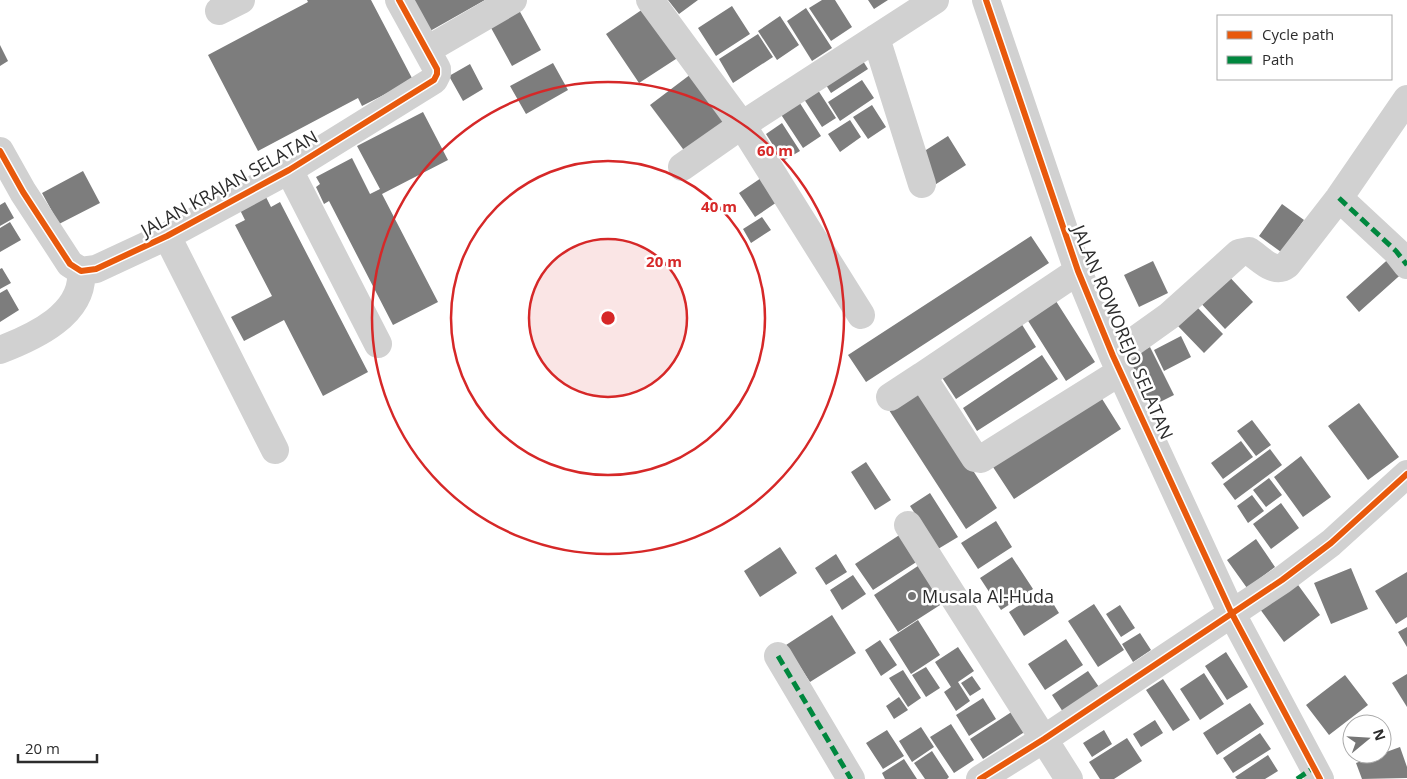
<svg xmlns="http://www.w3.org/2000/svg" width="1407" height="779" font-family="'Open Sans',sans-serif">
	<rect width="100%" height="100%" fill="#fff"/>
	<path fill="#7d7d7d" d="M 307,0 L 371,0 L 413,80 L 362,106 L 358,98 L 258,151 L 208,55 L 308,2 Z
		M 404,0 L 485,0 L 423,35 Z
		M 668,0 L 698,0 L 679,14 Z
		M 822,0 L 835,0 L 852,27 L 831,41 L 809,8 Z
		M 868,0 L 888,0 L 874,9 Z
		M 732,6 L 750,34 L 716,56 L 698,28 Z
		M 646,7 L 679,57 L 639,83 L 606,34 Z
		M 806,8 L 832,48 L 812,61 L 787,21 Z
		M 519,10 L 541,50 L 512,66 L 490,26 Z
		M 780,16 L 799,45 L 777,60 L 758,31 Z
		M 758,34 L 773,57 L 733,83 L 719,59 Z
		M 0,45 L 8,61 L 0,66 Z
		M 858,53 L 868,69 L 831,93 L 821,77 Z
		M 553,63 L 568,90 L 526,114 L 510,86 Z
		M 470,64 L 483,89 L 463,101 L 449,76 Z
		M 691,74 L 730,127 L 689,157 L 650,105 Z
		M 862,80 L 874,98 L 840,121 L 828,102 Z
		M 816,87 L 836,118 L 822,127 L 802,96 Z
		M 796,97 L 821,136 L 803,148 L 778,110 Z
		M 872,105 L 886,127 L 868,139 L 853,117 Z
		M 423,112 L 448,160 L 382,194 L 438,302 L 393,325 L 329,201 L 324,204 L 316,187 L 320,184 L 316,177 L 352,158 L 370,194 L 380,189 L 357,146 Z
		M 850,120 L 861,137 L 840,152 L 828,134 Z
		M 782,123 L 800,151 L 783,161 L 766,134 Z
		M 948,136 L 966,165 L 933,186 L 915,157 Z
		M 83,171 L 100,203 L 59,224 L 42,193 Z
		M 764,176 L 780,200 L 755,217 L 739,193 Z
		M 266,197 L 271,207 L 280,202 L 368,372 L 323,396 L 284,320 L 244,341 L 231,317 L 272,296 L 235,225 L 245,220 L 240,210 Z
		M 5,202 L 14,218 L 0,226 L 0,205 Z
		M 1282,204 L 1304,220 L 1281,252 L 1259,236 Z
		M 762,217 L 771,230 L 751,243 L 743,229 Z
		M 10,222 L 21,240 L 0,252 L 0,228 Z
		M 1031,236 L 1049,263 L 866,382 L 848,355 Z
		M 1394,254 L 1407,269 L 1359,312 L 1346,297 Z
		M 1153,261 L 1168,293 L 1139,307 L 1124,275 Z
		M 2,268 L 11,283 L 0,289 L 0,269 Z
		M 1224,271 L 1253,302 L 1225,329 L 1196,298 Z
		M 7,289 L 19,310 L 0,322 L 0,293 Z
		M 1054,298 L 1095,362 L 1066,381 L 1025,316 Z
		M 1197,307 L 1223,334 L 1204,353 L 1177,325 Z
		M 1021,323 L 1036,347 L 956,399 L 941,376 Z
		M 1181,336 L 1191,357 L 1164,371 L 1154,350 Z
		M 1150,347 L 1174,395 L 1146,409 L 1122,360 Z
		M 1042,355 L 1058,379 L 977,431 L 963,408 Z
		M 919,386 L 997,508 L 966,529 L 887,407 Z
		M 1099,394 L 1121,429 L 1014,499 L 991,464 Z
		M 1359,403 L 1399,457 L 1368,480 L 1328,426 Z
		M 1252,420 L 1271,445 L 1256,456 L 1237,431 Z
		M 1241,441 L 1253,457 L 1223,479 L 1211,463 Z
		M 1270,449 L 1282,465 L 1235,500 L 1223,484 Z
		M 1301,456 L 1331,497 L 1303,517 L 1274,477 Z
		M 866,462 L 891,500 L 875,510 L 851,472 Z
		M 1269,478 L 1282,495 L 1266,507 L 1253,490 Z
		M 930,493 L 958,537 L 938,549 L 910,506 Z
		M 1252,495 L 1264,511 L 1248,523 L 1237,506 Z
		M 1281,503 L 1299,528 L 1271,549 L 1253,524 Z
		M 996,521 L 1012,547 L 978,569 L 961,543 Z
		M 904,532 L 921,559 L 873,590 L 855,564 Z
		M 1256,539 L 1275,567 L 1247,588 L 1227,560 Z
		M 780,547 L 797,573 L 760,597 L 744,571 Z
		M 836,554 L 847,572 L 826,585 L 815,568 Z
		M 1012,557 L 1033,589 L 1001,610 L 980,578 Z
		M 927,560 L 951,598 L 898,632 L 874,595 Z
		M 1351,568 L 1368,609 L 1331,624 L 1314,583 Z
		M 1407,572 L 1407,617 L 1396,624 L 1375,591 Z
		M 853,575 L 866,594 L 842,610 L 830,590 Z
		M 1293,578 L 1320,615 L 1284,642 L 1257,605 Z
		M 1044,589 L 1059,613 L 1024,636 L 1009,612 Z
		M 1094,604 L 1124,650 L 1098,667 L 1068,621 Z
		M 1120,605 L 1135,628 L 1121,637 L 1106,614 Z
		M 832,615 L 856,653 L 810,682 L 786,645 Z
		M 918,620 L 940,655 L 911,674 L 889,639 Z
		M 1407,627 L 1407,647 L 1398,632 Z
		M 1140,633 L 1151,650 L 1133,662 L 1122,644 Z
		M 1066,639 L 1083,665 L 1045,690 L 1028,664 Z
		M 880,640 L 897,665 L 881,676 L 865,650 Z
		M 958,647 L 974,671 L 958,682 L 970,701 L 956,711 L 944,692 L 951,687 L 935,662 Z
		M 1226,652 L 1248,687 L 1227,700 L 1205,666 Z
		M 926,667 L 940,688 L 926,697 L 912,675 Z
		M 903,670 L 921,698 L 908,707 L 889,678 Z
		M 1088,671 L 1099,687 L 1063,712 L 1052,695 Z
		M 1204,673 L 1224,704 L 1200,720 L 1180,689 Z
		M 1407,674 L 1407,707 L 1392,683 Z
		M 1345,675 L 1368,705 L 1329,735 L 1306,705 Z
		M 972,676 L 981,689 L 970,696 L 961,683 Z
		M 1163,679 L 1190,720 L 1173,731 L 1146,690 Z
		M 899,697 L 908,710 L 894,719 L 886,706 Z
		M 983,698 L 996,719 L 969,736 L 956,715 Z
		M 1250,703 L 1264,724 L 1217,755 L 1203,733 Z
		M 1013,711 L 1026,731 L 983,759 L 970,739 Z
		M 1155,720 L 1163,733 L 1141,747 L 1133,734 Z
		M 951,724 L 974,760 L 954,773 L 930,737 Z
		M 921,727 L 934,747 L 912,762 L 899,741 Z
		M 887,730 L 904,756 L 883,769 L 866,743 Z
		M 1104,730 L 1112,744 L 1092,757 L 1083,743 Z
		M 1260,733 L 1271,749 L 1233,773 L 1223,758 Z
		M 1127,738 L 1142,761 L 1114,779 L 1100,779 L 1089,762 Z
		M 1400,747 L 1407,767 L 1407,778 L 1362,779 L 1356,763 Z
		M 932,751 L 949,777 L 947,779 L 925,779 L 914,763 Z
		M 1268,755 L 1278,771 L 1265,779 L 1237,779 L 1235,777 Z
		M 904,759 L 917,779 L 885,779 L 882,773 Z"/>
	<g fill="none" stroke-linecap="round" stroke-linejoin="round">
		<path stroke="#d1d1d1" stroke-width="28" d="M 650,0 L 742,125 L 861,315
			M 986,0 L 1078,271 L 1113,356 L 1231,612 L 1320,779
			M 219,11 L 241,0
			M 876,38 L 922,184
			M 427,50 L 513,0
			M 0,151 L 23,192 L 70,264 L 81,271 L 96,269 L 167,236 L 289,170 L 434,80 L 437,74 L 437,69 L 399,0
			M 682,167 L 742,125 L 935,0
			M 289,170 L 378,344
			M 1339,198 L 1396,251 L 1407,265
			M 167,236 L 275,450
			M 1078,271 L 922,376 L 975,458 L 981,459 L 1120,372
			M 0,350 C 34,337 85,314 81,271
			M 1113,356 L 1169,316 L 1239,253 L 1249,251 C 1261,259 1274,275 1287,265 L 1339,198 L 1407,99
			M 890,397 L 922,376
			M 908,525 L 1069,779
			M 778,656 L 851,779
			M 980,779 L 1044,739 L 1282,580 L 1331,543 L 1407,474"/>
		<path stroke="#00873e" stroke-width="5" stroke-dasharray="10 5" stroke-linecap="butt" d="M 1339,198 L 1396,251 L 1407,265
			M 778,656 L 851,779
			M 1297,779 L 1312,769"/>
		<defs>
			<path id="cycleway" d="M 986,0 L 1078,271 L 1113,356 L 1231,612 L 1320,779
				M 0,151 L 23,192 L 70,264 L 81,271 L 96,269 L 167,236 L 289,170 L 434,80 L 437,74 L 437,69 L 399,0
				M 980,779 L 1044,739 L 1282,580 L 1331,543 L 1407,474"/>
		</defs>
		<use href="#cycleway" stroke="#fff" stroke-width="9"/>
		<use href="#cycleway" stroke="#e8590c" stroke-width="6"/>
	</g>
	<circle cx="608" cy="318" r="79" fill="#d62828" fill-opacity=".12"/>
	<g fill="none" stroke="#d62828" stroke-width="2.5">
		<circle cx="608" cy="318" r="79"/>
		<circle cx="608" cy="318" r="157"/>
		<circle cx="608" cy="318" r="236"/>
	</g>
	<circle fill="#767676" stroke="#fff" stroke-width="2" cx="912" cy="596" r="5"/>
	<g text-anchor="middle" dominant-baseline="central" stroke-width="5" stroke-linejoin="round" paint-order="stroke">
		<g font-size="18" fill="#2c2c2c" stroke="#fff">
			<text transform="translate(229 183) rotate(-29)">JALAN KRAJAN SELATAN</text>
			<text transform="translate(1123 332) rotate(67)">JALAN ROWOREJO SELATAN</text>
		</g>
		<g font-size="18" fill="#2c2c2c" stroke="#fff" text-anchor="start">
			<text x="922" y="596">Musala Al-Huda</text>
		</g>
	</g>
	<circle cx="608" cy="318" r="8" fill="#d62828" stroke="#fff" stroke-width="2.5"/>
	<g font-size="15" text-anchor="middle" font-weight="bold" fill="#d62828" stroke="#fff" stroke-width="5" stroke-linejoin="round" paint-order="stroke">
		<text x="775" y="156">60 m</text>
		<text x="719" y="212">40 m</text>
		<text x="664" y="267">20 m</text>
	</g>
	<rect x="1217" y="15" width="175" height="65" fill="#ffffff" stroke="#ababab"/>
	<rect x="1227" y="31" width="25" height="8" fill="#e8590c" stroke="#ababab"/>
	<text x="1262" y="40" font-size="15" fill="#2c2c2c">Cycle path</text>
	<rect x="1227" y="56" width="25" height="8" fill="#00873e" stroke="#ababab"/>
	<text x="1262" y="65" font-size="15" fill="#2c2c2c">Path</text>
	<g transform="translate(1367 739) rotate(72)"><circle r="24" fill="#ffffff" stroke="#ababab"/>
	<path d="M0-4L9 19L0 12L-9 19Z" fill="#767676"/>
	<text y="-8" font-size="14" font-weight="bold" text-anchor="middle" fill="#2c2c2c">N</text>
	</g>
	<path d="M18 754v8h79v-8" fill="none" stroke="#2c2c2c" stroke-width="2.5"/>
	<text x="25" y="754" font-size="15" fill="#2c2c2c" stroke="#ffffff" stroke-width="4" paint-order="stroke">20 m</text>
</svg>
